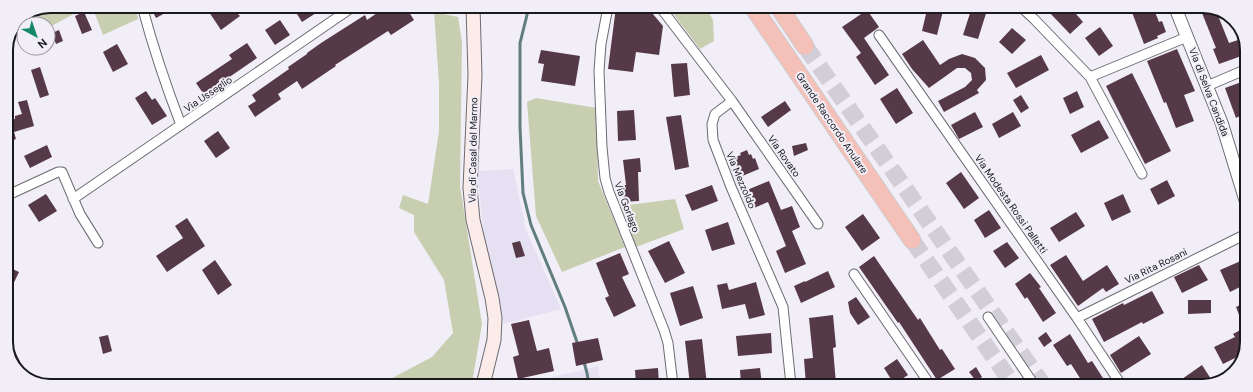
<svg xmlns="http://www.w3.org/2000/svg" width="1253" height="392" font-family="'DM Sans',sans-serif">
	<rect width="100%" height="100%" fill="#f1eef8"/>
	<path fill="#e5e1f2" d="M 513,169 L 526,230 L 561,309 L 504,324 L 485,243 L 477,171 Z
		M 598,366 L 600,385 L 517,385 L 579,371 Z"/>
	<path fill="#c8cfb0" d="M 50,6 L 88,6 L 48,28 L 48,24 L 24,24 L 24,31 L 19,22 L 18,22 L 19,19 Z
		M 92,6 L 135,6 L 138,19 L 103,35 Z
		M 668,7 L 706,7 L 713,20 L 714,41 L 700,49 Z
		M 434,12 L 458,17 L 462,42 L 460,186 L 482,324 L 472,383 L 469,385 L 357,385 L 368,382 L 381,384 L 432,357 L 453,333 L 444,280 L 414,232 L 414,215 L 399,208 L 403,195 L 428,204 L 439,131 L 439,83 Z
		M 536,98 L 597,108 L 598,181 L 625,247 L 562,272 L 536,216 L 527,102 Z
		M 675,199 L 684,229 L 636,247 L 620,206 Z"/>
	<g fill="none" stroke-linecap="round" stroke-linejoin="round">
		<path stroke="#607e7e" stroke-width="3" d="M 529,7 L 520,43 L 520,127 L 523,193 L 531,225 L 565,307 L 578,345
			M 584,362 L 587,373 L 589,385"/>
	</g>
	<path fill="#563946" d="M 150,6 L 178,6 L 156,18 Z
		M 205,6 L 250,6 L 238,14 L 240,16 L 221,30 Z
		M 292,6 L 327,6 L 302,22 Z
		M 387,6 L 405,6 L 414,20 L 391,35 L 388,31 L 335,65 L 336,66 L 302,89 L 297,81 L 278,94 L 281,99 L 255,117 L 248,106 L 256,101 L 252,95 L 289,69 L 288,67 L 307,54 L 307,53 L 321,43 L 365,15 L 367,20 Z
		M 616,7 L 647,7 L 663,26 L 659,55 L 636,52 L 633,72 L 608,69 Z
		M 911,7 L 944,7 L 937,35 L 922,31 L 926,14 L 910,9 Z
		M 972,7 L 988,7 L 978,39 L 963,35 Z
		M 1052,7 L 1070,7 L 1083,22 L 1070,34 L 1048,11 Z
		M 1130,7 L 1153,7 L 1159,22 L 1162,21 L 1166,32 L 1157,36 L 1158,38 L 1144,44 Z
		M 1200,8 L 1215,8 L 1229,43 L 1244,38 L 1247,47 L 1247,54 L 1219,64 L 1213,49 L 1216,48 Z
		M 867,10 L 879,27 L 864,38 L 889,75 L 875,85 L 856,57 L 861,53 L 842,27 Z
		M 84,12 L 92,30 L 82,34 L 75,16 Z
		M 280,20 L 290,35 L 275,45 L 265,30 Z
		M 1100,27 L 1113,46 L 1099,56 L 1085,38 Z
		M 1012,28 L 1026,40 L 1012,54 L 999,42 Z
		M 59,30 L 63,41 L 56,44 L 52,33 Z
		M 923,40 L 940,65 L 949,59 L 962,54 L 975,58 L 985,68 L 986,80 L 977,90 L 979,93 L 944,112 L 938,101 L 965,87 L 972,80 L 971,73 L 965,68 L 957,68 L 929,88 L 912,69 L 902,54 Z
		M 247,43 L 257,58 L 228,78 L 229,79 L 205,96 L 196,83 L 232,59 L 229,55 Z
		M 117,44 L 128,64 L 113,72 L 103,52 Z
		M 1177,49 L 1195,91 L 1184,95 L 1194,121 L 1176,128 L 1166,102 L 1164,103 L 1147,61 Z
		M 541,50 L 580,56 L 575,86 L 541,81 L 544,64 L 538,63 Z
		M 1041,55 L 1049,70 L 1016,88 L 1007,73 Z
		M 687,63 L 690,95 L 674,97 L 671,64 Z
		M 40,67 L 49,95 L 40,98 L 31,70 Z
		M 1132,73 L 1171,151 L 1145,164 L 1106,86 Z
		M 1247,80 L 1246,131 L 1240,116 L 1236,118 L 1225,88 Z
		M 897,88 L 913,113 L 896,124 L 880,99 Z
		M 146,91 L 152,100 L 155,98 L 167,116 L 152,125 L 135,98 Z
		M 1077,91 L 1084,107 L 1070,114 L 1063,98 Z
		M 1021,95 L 1029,108 L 1021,113 L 1013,100 Z
		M 27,100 L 34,126 L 14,132 L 16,139 L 6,143 L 6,113 L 7,113 L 10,120 L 15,119 L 15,116 L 22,114 L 18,102 Z
		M 785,101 L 791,110 L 768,127 L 761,117 Z
		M 634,110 L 636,140 L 618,141 L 617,111 Z
		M 975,112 L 983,127 L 959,139 L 951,125 Z
		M 1013,112 L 1021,126 L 999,138 L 992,124 Z
		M 681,115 L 689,167 L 675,170 L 666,117 Z
		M 1099,120 L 1109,138 L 1081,153 L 1071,135 Z
		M 218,131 L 230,148 L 216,158 L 204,141 Z
		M 806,143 L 808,150 L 794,156 L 792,146 Z
		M 47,145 L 52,157 L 30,168 L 24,156 Z
		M 747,150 L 749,155 L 751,154 L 753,159 L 755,158 L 759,169 L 740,177 L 733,158 L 741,155 L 740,153 Z
		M 640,158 L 641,172 L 638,172 L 639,201 L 622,202 L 622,185 L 626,185 L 623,160 Z
		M 961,172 L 979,198 L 964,209 L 946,183 Z
		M 1167,180 L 1175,196 L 1158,205 L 1150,189 Z
		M 769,181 L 781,210 L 792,206 L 800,227 L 792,231 L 806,264 L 785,273 L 776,251 L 786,246 L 768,202 L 754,208 L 747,190 Z
		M 712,185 L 718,201 L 692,211 L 685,195 Z
		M 46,194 L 57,211 L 39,222 L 28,205 Z
		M 1123,194 L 1131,212 L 1112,221 L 1104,203 Z
		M 989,210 L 1001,228 L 985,238 L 974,220 Z
		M 1076,212 L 1085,226 L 1059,242 L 1050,228 Z
		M 863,214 L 880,238 L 862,251 L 845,227 Z
		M 187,218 L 205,246 L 167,272 L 156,256 L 183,238 L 175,226 Z
		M 728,222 L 735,244 L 712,251 L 705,230 Z
		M 520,241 L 525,256 L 516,258 L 512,243 Z
		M 669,241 L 685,273 L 665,283 L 648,251 Z
		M 1007,242 L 1019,258 L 1005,268 L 993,251 Z
		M 620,253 L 629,274 L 622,277 L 636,306 L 614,317 L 605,298 L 609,296 L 596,263 Z
		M 1066,255 L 1083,281 L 1107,265 L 1119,284 L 1106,292 L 1103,288 L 1078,306 L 1050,265 Z
		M 874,256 L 918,320 L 920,318 L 940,350 L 942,349 L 955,369 L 937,380 L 899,322 L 898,323 L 859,267 Z
		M 215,260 L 232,285 L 218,295 L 202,270 Z
		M 1243,260 L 1246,266 L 1246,284 L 1230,292 L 1220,270 Z
		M 1199,265 L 1208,280 L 1182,293 L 1174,277 Z
		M 6,266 L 19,272 L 6,299 Z
		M 828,271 L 835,287 L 801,303 L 794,286 L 805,281 L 805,282 Z
		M 1030,273 L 1041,287 L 1039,288 L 1056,313 L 1043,322 L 1027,297 L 1025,299 L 1015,284 Z
		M 756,282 L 765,315 L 749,319 L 745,304 L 722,309 L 717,285 L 727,283 L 729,290 Z
		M 693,286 L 703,318 L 680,326 L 670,293 Z
		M 1152,291 L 1164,313 L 1143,324 L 1142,322 L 1104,342 L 1092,319 L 1123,303 L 1124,305 Z
		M 856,297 L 870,317 L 858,325 L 850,313 L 848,302 Z
		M 1188,300 L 1211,300 L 1211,313 L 1188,314 Z
		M 1246,302 L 1245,353 L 1223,364 L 1214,347 L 1235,337 L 1233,334 L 1244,328 L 1236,307 Z
		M 833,315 L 836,347 L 833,348 L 836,384 L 806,385 L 804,359 L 813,358 L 809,318 Z
		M 529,320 L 537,351 L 549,348 L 554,371 L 518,379 L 513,357 L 519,355 L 511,324 Z
		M 1046,332 L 1052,341 L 1044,347 L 1038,338 Z
		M 771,333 L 772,353 L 738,356 L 736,336 Z
		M 1070,334 L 1088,363 L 1092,361 L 1108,386 L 1085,386 L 1071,364 L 1067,366 L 1053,345 Z
		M 108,335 L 112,351 L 103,354 L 99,337 Z
		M 1139,336 L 1151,354 L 1121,373 L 1110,355 Z
		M 598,338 L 603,360 L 576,366 L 572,343 Z
		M 702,339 L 707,385 L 690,385 L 685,341 Z
		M 10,341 L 23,368 L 17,371 L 15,369 L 6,345 L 6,343 Z
		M 897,359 L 908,375 L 894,384 L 884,368 Z
		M 1202,365 L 1211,379 L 1200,386 L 1172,386 Z
		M 976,367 L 982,377 L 976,381 L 969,372 Z
		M 658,368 L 659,385 L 636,385 L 635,370 Z
		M 760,368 L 762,385 L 741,385 L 740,370 Z"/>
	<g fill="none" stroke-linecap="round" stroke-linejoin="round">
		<path stroke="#d1ced7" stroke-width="17" stroke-dasharray="17 8" stroke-linecap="butt" d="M 805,46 L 1044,386
			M 912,240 L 1014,386"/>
		<defs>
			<path id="minor" d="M 142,6 C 153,47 166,86 181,125
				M 608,7 L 601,44 L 599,71 L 602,147 L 605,178 L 609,192 L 664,330 L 668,343 L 673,385
				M 660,7 L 732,101 L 715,114 L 712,124 L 713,140 L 731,187 L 783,307 L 791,385
				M 1021,7 L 1034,19 L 1090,77 L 1142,174
				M 879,35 L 1077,318 L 1122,386
				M 1090,77 L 1187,37
				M 1207,86 L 1247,69
				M 732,101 L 818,224
				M 6,196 L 58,172 L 62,172 L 80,214 L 98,243
				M 73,199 L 354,6
				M 854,274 L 931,386
				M 988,317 L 1035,386
				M 1077,318 L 1246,234"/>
			<path id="tertiary" d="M 1175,7 L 1222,124 L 1246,202"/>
			<path id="secondary" d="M 473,7 L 475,75 L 470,188 L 473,220 L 492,298 L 495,318 L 494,340 L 483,385"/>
			<path id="motorway" d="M 753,7 L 912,240
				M 779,7 L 805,46"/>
		</defs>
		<use href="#minor" stroke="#6c6a72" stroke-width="11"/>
		<use href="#tertiary" stroke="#6c6a72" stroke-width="14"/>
		<use href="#secondary" stroke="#6c6a72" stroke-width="15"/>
		<use href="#motorway" stroke="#cccccd" stroke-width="19"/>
		<use href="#minor" stroke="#fff" stroke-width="9"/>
		<use href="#tertiary" stroke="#fff" stroke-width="12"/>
		<use href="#secondary" stroke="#fcece9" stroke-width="13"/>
		<use href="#motorway" stroke="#f5c0b7" stroke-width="17"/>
	</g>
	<g text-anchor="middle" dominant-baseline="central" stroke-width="4" stroke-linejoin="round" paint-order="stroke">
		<g font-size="10" fill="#19181b" stroke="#f1eef8">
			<text transform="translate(1209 92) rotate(69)">Via di Selva Candida</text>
			<text transform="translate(208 94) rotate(-34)">Via Usseglio</text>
			<text transform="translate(832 123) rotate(56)">Grande Raccordo Anulare</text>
			<text transform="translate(473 150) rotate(-89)">Via di Casal del Marmo</text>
			<text transform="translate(784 156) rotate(55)">Via Rovato</text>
			<text transform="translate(741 180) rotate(67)">Via Mezzoldo</text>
			<text transform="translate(1011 204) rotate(55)">Via Modesta Rossi Palletti</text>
			<text transform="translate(627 207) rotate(69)">Via Gorlago</text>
			<text transform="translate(1156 266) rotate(-26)">Via Rita Rosani</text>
		</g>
	</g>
	<path d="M0 0H1253V392H0ZM50 13H1203A37 37 0 0 1 1240 50V342A37 37 0 0 1 1203 379H50A37 37 0 0 1 13 342V50A37 37 0 0 1 50 13Z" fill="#f1eef8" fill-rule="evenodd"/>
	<path fill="none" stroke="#19181b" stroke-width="2" d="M50 13H1203A37 37 0 0 1 1240 50V342A37 37 0 0 1 1203 379H50A37 37 0 0 1 13 342V50A37 37 0 0 1 50 13Z"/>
	<g transform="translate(36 36) rotate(140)"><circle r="19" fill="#f1eef8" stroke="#9b98a0"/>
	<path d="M0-3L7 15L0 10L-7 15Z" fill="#178867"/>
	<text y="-6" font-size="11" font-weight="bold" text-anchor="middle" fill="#19181b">N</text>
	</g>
</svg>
